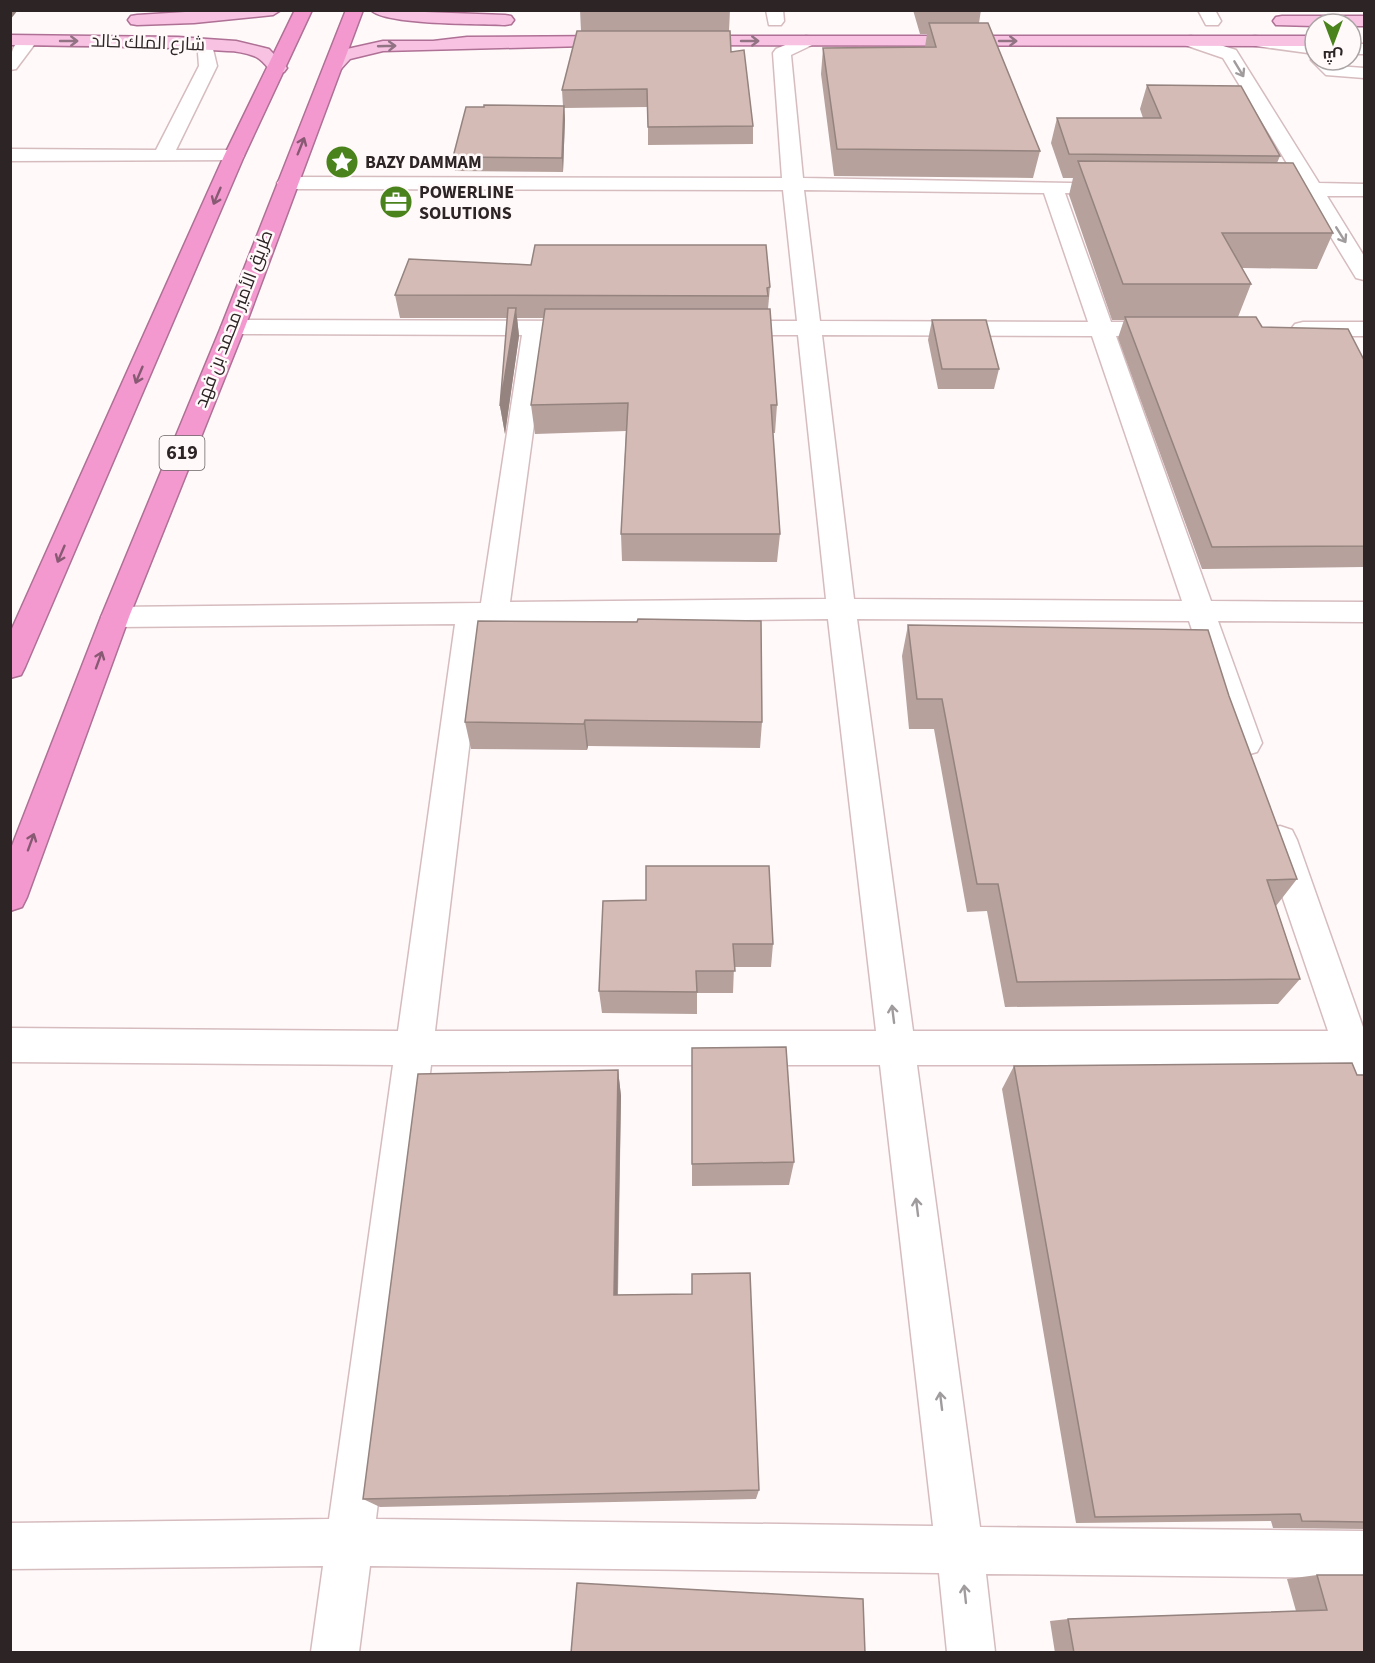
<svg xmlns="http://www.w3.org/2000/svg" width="1375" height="1663" font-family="'Source Sans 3',Cairo,sans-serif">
	<rect width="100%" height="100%" fill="#fff9fa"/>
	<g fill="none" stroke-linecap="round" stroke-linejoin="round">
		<defs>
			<path id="minor" d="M 766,10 L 783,10 L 784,21 L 781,25 L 769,25 Z
				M 1198,10 L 1215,10 L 1221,21 L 1218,25 L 1206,25 Z
				M 28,36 L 34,37 L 37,41 L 16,69 L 10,70 C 10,56 12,40 28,36 Z
				M 806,36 L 812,37 L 815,41 L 812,45 L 791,55 L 803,178 L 1124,184 L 1127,188 L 1124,192 L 1117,194 L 1065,193 L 1111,322 L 1165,322 L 1173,324 L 1177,329 L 1173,334 L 1116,336 L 1211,601 L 1364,602 L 1364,622 L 1218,621 L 1262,743 L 1257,752 L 1246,755 L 1235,752 L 1230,743 L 1189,621 L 857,619 L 913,1031 L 1328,1031 L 1263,840 L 1268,830 L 1280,826 L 1292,830 L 1297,840 L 1364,1030 L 1364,1100 L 1351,1095 L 1339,1065 L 917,1065 L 980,1527 L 1364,1531 L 1364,1578 L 986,1574 L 995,1652 L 947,1652 L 939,1573 L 370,1566 L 359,1652 L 311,1652 L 323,1566 L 10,1569 L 10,1523 L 329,1519 L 393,1065 L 10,1062 L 10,1028 L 398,1031 L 455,624 L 115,627 L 105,624 L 101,617 L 105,610 L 115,607 L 481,603 L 522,335 L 233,334 L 225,332 L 221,327 L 225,322 L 233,320 L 586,321 L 594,323 L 598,328 L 594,333 L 546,335 L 510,602 L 826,599 L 798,335 L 727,335 L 719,333 L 715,328 L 719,323 L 727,321 L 797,321 L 783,190 L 287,189 L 280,187 L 277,183 L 280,179 L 287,177 L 782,178 L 773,53 L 776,49 ZM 804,190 L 1044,193 L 1088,322 L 820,321 ZM 822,335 L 1092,336 L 1182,601 L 854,599 ZM 828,619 L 876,1031 L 435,1031 L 484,623 ZM 431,1065 L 880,1065 L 933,1526 L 376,1519 Z
				M 1191,36 L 1236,50 L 1319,183 L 1364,184 L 1364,196 L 1327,196 L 1364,256 L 1364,280 L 1356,278 L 1306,196 L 1257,193 L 1254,189 L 1257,185 L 1299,183 L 1223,58 L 1185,45 L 1182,41 L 1185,37 Z
				M 1255,36 L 1315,44 L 1315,54 L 1249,45 L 1246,41 L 1249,37 Z
				M 1351,44 L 1364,44 L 1364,54 L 1351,54 Z
				M 207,48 L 213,49 L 217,66 L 176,150 L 234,150 L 241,152 L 244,156 L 241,160 L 10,161 L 10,149 L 156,150 L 199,66 L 198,53 L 201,49 Z
				M 1315,56 L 1315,60 L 1331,60 L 1337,66 L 1364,68 L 1364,78 L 1326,75 L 1311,60 Z
				M 1303,322 L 1364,322 L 1364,336 L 1303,336 L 1295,334 L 1291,329 L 1295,324 Z"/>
			<path id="major" d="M 217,10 L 281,10 L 273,15 L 194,23 L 137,25 L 131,24 L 128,20 L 131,16 L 137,15 Z
				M 371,10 L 505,15 L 511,16 L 514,20 L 511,24 L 505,25 C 481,24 384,25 371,10 Z
				M 1282,16 L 1364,16 L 1364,26 L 1351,26 L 1351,24 L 1315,24 L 1315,26 L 1276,25 L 1273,21 L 1276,17 Z
				M 10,35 L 178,37 L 236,41 L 269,49 L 287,68 L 284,72 C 268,76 267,61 254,56 C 246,53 236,51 227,51 C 155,46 83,46 10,45 Z
				M 620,36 L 626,37 L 629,41 L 626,45 L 383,51 L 350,59 L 340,70 L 328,70 L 325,66 L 338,51 L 383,41 L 433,41 L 467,37 Z
				M 687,36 L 1315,36 L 1315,46 L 681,45 L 678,41 L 681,37 Z"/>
			<path id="highway" d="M 295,10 L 312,10 L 244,156 L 25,667 L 21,675 L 10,678 L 10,633 L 224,156 Z
				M 346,10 L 363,10 L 245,327 L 129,617 L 27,897 L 22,907 L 10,911 L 10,851 L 101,617 L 221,327 Z"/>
		</defs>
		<use href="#minor" stroke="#d6bcbf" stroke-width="3"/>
		<use href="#major" stroke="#ae7094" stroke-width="3"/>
		<use href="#highway" stroke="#ae7094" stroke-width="3"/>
		<use href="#minor" fill="#fff" fill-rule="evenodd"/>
		<use href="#major" fill="#f8c2e3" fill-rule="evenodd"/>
		<use href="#highway" fill="#f499d0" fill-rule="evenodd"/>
	</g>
	<path fill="#b6a19c" d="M 580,10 L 730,10 L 729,31 L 731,52 L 753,126 L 753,144 L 648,145 L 648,107 L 564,108 L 565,119 L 563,172 L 455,171 L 453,157 L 563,106 L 562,90 L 581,31 Z
		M 913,10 L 981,10 L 979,23 L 1040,151 L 1033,178 L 834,176 L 821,74 L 823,48 L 925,47 L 927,34 L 920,34 Z
		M 1147,85 L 1280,156 L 1277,163 L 1333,233 L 1317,269 L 1242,268 L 1251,284 L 1238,317 L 1262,327 L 1365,362 L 1365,564 L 1363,567 L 1202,569 L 1118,338 L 1124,320 L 1112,320 L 1069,195 L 1073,178 L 1063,178 L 1051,143 L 1057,118 L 1143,118 L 1140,109 Z
		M 770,287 L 768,309 L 777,405 L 775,433 L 773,433 L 780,534 L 777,562 L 622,561 L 621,534 L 626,431 L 535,434 L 531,405 L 544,318 L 517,318 L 519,336 L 505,434 L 500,406 L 507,318 L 400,318 L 395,295 Z
		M 932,320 L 999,369 L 994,389 L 938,389 L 928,340 Z
		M 478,621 L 762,722 L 760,748 L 588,746 L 587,750 L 471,749 L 465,722 Z
		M 908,625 L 1229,696 L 1297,879 L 1276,906 L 1300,979 L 1278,1004 L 1005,1007 L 987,911 L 967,912 L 934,729 L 909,729 L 902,656 Z
		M 603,901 L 773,944 L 771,967 L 734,967 L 733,993 L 697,993 L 697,1014 L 602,1013 L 599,991 Z
		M 692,1048 L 794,1162 L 789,1185 L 692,1186 Z
		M 1014,1066 L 1365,1075 L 1365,1529 L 1273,1528 L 1271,1521 L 1076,1523 L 1002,1089 Z
		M 618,1070 L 621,1096 L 618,1295 L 759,1490 L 756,1499 L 380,1507 L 363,1499 Z
		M 1317,1575 L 1365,1653 L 1055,1653 L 1050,1621 L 1068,1619 L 1296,1611 L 1287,1579 Z"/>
	<path fill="#94837f" d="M 10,10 L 18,10 L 10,20 Z
		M 564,106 L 565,119 L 563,172 L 562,158 Z
		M 516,308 L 519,336 L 505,434 L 500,406 Z
		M 585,720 L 588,746 L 587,750 L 584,724 Z
		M 618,1070 L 621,1096 L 617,1312 L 614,1295 Z"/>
	<path fill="#d4bbb5" stroke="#94837f" stroke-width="1.5" d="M 929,23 L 988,23 L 1040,151 L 837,149 L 823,48 L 936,47 Z
		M 577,31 L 730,31 L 731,52 L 744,50 L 753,126 L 648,127 L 647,89 L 562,90 Z
		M 1147,85 L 1241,86 L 1280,156 L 1069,154 L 1057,118 L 1161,118 Z
		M 484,105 L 564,106 L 562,158 L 453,157 L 466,107 L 484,107 Z
		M 1078,161 L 1293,163 L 1333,233 L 1222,233 L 1251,284 L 1123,284 Z
		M 535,245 L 766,245 L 770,287 L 767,288 L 768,296 L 395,295 L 409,259 L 531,265 Z
		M 508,308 L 516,308 L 500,406 Z
		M 545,309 L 770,309 L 777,405 L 771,405 L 780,534 L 621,534 L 628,403 L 531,405 Z
		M 1125,317 L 1256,317 L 1262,327 L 1348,329 L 1365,362 L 1365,546 L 1212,547 Z
		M 932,320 L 986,320 L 999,369 L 942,369 Z
		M 638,619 L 761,621 L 762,722 L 585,720 L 584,724 L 465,722 L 478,621 L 637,622 Z
		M 908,625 L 1208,630 L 1229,696 L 1297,879 L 1267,880 L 1300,979 L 1017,982 L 998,884 L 977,884 L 942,699 L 917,699 Z
		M 646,866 L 769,866 L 773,944 L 733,944 L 735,971 L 696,971 L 697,992 L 599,991 L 603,901 L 646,900 Z
		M 786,1047 L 794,1162 L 692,1164 L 692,1048 Z
		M 1352,1063 L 1357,1075 L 1365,1075 L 1365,1522 L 1302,1521 L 1300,1514 L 1095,1517 L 1014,1066 Z
		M 618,1070 L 614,1295 L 692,1294 L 692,1274 L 750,1273 L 759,1490 L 363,1499 L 418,1074 Z
		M 1317,1575 L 1365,1575 L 1365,1653 L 1074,1653 L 1068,1619 L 1327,1610 Z
		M 577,1583 L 863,1599 L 865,1653 L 571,1653 Z"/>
	<defs><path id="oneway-shaft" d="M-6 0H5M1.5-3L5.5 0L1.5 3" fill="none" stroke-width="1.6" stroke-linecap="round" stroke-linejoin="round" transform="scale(1.5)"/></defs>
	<g stroke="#927384">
		<use href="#oneway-shaft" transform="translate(69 41)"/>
		<use href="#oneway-shaft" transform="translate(750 41)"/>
		<use href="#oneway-shaft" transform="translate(1008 41)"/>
		<use href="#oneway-shaft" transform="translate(387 46) rotate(-2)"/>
	</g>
	<g stroke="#a09c9d">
		<use href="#oneway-shaft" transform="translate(1239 69) rotate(59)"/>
		<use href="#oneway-shaft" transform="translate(1341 235) rotate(58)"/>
		<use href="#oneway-shaft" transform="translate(893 1014) rotate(-97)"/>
		<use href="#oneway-shaft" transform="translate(917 1207) rotate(-97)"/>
		<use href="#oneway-shaft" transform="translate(941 1401) rotate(-97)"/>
		<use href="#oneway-shaft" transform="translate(965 1594) rotate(-96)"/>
	</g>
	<g stroke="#875972">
		<use href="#oneway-shaft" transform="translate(301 146) rotate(-68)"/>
		<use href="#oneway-shaft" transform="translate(217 196) rotate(113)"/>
		<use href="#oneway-shaft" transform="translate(139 375) rotate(113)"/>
		<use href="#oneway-shaft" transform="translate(61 554) rotate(113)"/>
		<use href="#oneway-shaft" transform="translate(99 660) rotate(-70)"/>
		<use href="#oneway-shaft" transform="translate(31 842) rotate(-70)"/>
	</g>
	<defs>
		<symbol id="sight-disc" viewBox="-11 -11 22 22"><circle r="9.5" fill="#4a821c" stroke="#fff9fa"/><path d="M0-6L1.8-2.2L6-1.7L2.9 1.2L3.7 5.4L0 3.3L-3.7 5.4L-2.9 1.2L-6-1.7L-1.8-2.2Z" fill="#fff"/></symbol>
		<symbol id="office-disc" viewBox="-11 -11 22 22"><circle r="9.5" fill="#4a821c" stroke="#fff9fa"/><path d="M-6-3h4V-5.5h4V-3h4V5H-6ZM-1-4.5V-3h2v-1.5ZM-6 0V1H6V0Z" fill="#fff"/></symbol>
	</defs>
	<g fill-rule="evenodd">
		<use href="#sight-disc" x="323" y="143" width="38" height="38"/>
		<use href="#office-disc" x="377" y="183" width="38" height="38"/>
	</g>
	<g text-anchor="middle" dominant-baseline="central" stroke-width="5" stroke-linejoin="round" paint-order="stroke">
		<g font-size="18" fill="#2d2425" stroke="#fff9fa">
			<text transform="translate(148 43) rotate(2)">شارع الملك خالد</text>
			<text transform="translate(234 319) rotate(-69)">طريق الأمير محمد بن فهد</text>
		</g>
		<g font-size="18" font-weight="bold" fill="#2d2425" stroke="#fff9fa" text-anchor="start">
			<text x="365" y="162">BAZY DAMMAM</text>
			<text x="419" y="192">POWERLINE<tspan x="419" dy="21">SOLUTIONS</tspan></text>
		</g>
		<rect fill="#fff9fa" stroke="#6c6465" stroke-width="1.5" x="159.5" y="436" width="45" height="34" rx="4.5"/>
		<g font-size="20" font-weight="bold" fill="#2d2425">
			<text x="182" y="453">619</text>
		</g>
	</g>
	<rect width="1375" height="1663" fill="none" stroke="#2d2425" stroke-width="24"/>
	<g transform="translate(1333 42) rotate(180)"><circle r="28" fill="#fff9fa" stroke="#aba4a5" stroke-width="1.5"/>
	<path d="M0-4.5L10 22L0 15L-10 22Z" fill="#4a821c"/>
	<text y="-9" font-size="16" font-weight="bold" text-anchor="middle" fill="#2d2425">ش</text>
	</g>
</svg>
